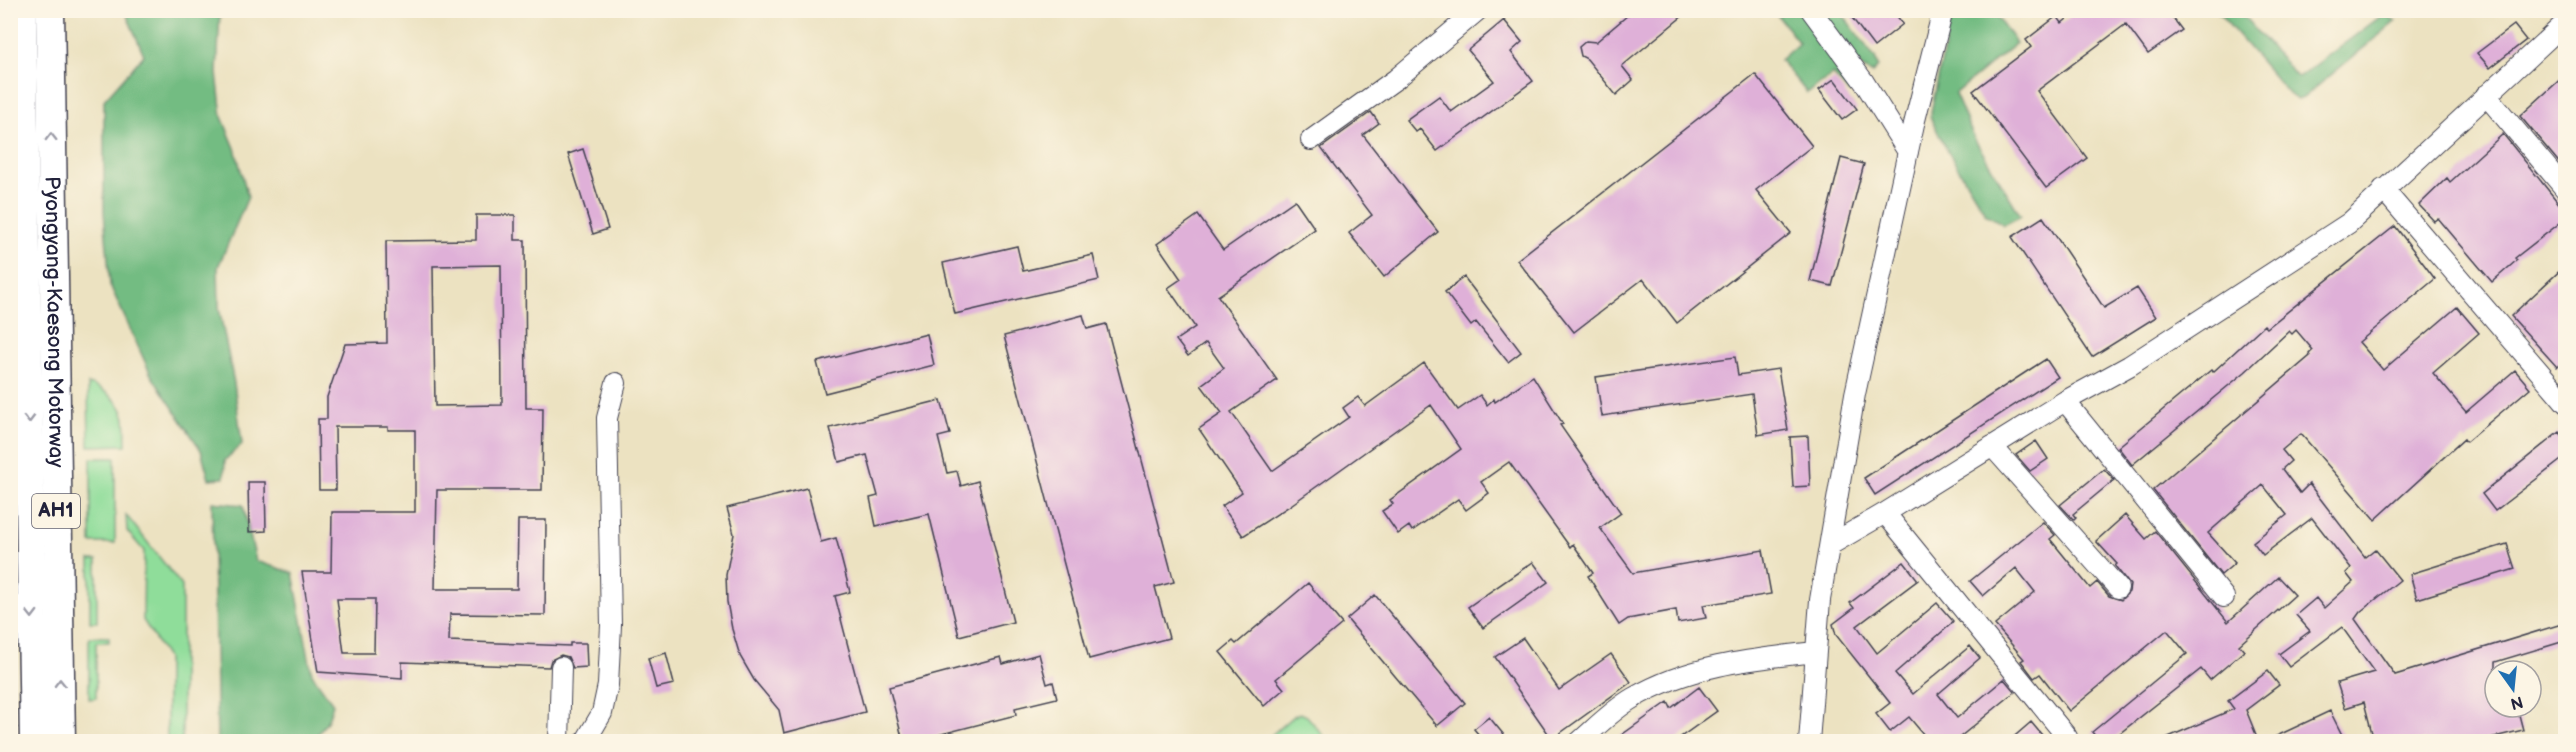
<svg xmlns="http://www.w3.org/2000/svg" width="2576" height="752" font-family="'Balsamiq Sans',sans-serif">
	<rect width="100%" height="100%" fill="#fcf5e5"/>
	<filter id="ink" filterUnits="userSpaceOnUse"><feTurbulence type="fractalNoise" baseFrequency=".0167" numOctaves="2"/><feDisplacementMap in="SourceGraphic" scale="12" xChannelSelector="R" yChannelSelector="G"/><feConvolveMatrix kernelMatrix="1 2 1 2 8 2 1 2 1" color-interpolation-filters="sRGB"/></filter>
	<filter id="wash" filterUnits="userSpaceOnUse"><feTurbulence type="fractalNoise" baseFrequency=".008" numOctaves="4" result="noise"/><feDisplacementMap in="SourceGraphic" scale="24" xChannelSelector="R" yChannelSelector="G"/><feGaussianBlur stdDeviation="1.35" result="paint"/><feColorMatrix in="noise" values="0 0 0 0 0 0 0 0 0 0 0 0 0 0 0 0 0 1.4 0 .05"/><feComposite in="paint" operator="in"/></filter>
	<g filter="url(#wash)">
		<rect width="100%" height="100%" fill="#ece2c1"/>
		<path fill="#8fdd9a" stroke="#58806a" stroke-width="1.5" d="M 88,384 C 103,388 119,400 124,415 C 127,423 125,436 126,445 L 89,446 Z
			M 91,458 L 115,458 L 115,543 L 91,543 Z
			M 126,515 L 182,586 L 182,741 L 167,741 L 167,658 L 143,620 L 144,551 L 127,531 Z
			M 90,560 L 97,560 L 97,622 L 90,622 Z
			M 89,637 L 109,637 L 109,642 L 96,642 L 96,698 L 89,699 Z
			M 1300,713 L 1307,716 L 1328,741 L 1265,741 L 1292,717 Z"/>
		<path fill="#73bc82" stroke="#4a6f5e" stroke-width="1.5" d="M 125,11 L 220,11 L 217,73 L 222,117 L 235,148 L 248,197 L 218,267 L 219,308 L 234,383 L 242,444 L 225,460 L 224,478 L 209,479 L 201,450 L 151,375 L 110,285 L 104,212 L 104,100 L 144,55 Z
			M 1774,11 L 1804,11 L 1858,89 L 1848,92 L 1833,74 L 1807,93 L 1780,60 L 1799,43 Z
			M 1819,11 L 1840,11 L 1875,58 L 1878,67 L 1872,73 L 1862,68 Z
			M 1952,11 L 1993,11 L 2016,43 L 1955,94 L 1975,140 L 2021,216 L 2004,225 L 1986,214 L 1947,150 L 1930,117 Z
			M 2217,11 L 2239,11 L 2298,78 L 2384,14 L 2396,21 L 2303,98 L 2297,100 L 2289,94 Z
			M 212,502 L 243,505 L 256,561 L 293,573 L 312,674 L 333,704 L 328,720 L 313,741 L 217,741 Z"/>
		<g id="blocks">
			<path fill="#dfb0d8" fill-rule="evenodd" d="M 1634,10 L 1690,10 L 1622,66 L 1633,80 L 1616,95 L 1587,59 L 1581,56 L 1579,47 L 1586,41 L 1596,42 Z
				M 1846,10 L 1892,10 L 1903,24 L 1874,47 Z
				M 2078,10 L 2167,10 L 2182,30 L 2148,54 L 2126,24 L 2037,91 L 2087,158 L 2046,188 L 1973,91 L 2031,47 L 2026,40 L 2057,16 L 2062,23 Z
				M 1504,20 L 1522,42 L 1511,52 L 1533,81 L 1437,151 L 1420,129 L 1416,132 L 1406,120 L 1439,96 L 1451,112 L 1494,81 L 1468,50 Z
				M 2514,25 L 2526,40 L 2490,68 L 2477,53 Z
				M 1755,74 L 1812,146 L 1756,190 L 1791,233 L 1677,323 L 1643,279 L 1574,332 L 1517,260 Z
				M 2565,75 L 2565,162 L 2562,166 L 2520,116 Z
				M 1834,79 L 1857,109 L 1842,120 L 1819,90 Z
				M 1371,112 L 1379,123 L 1363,135 L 1438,232 L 1384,277 L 1349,233 L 1372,215 L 1321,148 Z
				M 2503,134 L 2565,211 L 2565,219 L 2515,258 L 2517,260 L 2492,282 L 2438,218 L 2434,221 L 2419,205 L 2447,178 L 2450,182 Z
				M 583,149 L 608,229 L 593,234 L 568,154 Z
				M 1841,158 L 1864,164 L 1832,286 L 1810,281 Z
				M 1295,200 L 1315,229 L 1218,296 L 1277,380 L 1231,412 L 1272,471 L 1349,417 L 1343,408 L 1358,397 L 1365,406 L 1424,363 L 1458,410 L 1480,395 L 1487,405 L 1494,399 L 1495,402 L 1533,376 L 1563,424 L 1560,425 L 1621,513 L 1600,528 L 1633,573 L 1763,550 L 1771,594 L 1703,605 L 1706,618 L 1678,623 L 1676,610 L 1628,619 L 1619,625 L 1588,576 L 1593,573 L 1573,544 L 1570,547 L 1509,462 L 1481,482 L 1489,493 L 1466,510 L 1458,499 L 1412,531 L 1409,526 L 1398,534 L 1382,511 L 1393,504 L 1390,500 L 1461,449 L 1431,405 L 1288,507 L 1243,536 L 1222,506 L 1242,492 L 1199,429 L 1222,413 L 1201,385 L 1224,368 L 1206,343 L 1188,356 L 1176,340 L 1195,327 L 1168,288 L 1181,279 L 1157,244 L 1198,215 L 1223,250 Z
				M 476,215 L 515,215 L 515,240 L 525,240 L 526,408 L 543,408 L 542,490 L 437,490 L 435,589 L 517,589 L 518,520 L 546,520 L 545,615 L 450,614 L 449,641 L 570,646 L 570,643 L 586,643 L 587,667 L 573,668 L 568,657 L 561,655 L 551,660 L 549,667 L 402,662 L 402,678 L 318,672 L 302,572 L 331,572 L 332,512 L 415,512 L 415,430 L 388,430 L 388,427 L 335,427 L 336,490 L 319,490 L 318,419 L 327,419 L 327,397 L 345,344 L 387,343 L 386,241 L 476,240 ZM 501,265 L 502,405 L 435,406 L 433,266 ZM 337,599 L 375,599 L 374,653 L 344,653 Z
				M 2043,217 L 2104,308 L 2137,288 L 2156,317 L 2092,357 L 2012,237 Z
				M 2395,226 L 2435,279 L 2359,342 L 2383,370 L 2457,307 L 2479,333 L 2433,373 L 2466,412 L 2515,370 L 2530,388 L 2466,442 L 2464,439 L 2375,520 L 2301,434 L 2282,450 L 2291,461 L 2282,469 L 2300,493 L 2309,484 L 2365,557 L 2375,549 L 2400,580 L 2360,612 L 2355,619 L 2395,675 L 2565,623 L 2565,641 L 2495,662 L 2495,707 L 2517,707 L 2523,730 L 2478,741 L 2374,741 L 2364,702 L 2345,708 L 2337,683 L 2374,672 L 2342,627 L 2289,667 L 2279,654 L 2310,631 L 2296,615 L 2316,598 L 2324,608 L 2353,582 L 2346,573 L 2351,568 L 2312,518 L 2263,555 L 2253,542 L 2287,515 L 2263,485 L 2208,533 L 2235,563 L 2221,575 L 2153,490 L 2310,356 L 2309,354 L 2313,350 L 2296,330 L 2292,334 L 2289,331 L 2245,372 L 2132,465 L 2118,447 L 2211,370 L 2213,372 L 2264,325 L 2267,328 Z
				M 1017,246 L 1023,271 L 1093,255 L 1099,280 L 955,314 L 943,263 Z
				M 2565,266 L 2565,359 L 2557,367 L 2511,316 Z
				M 1464,277 L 1521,352 L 1508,362 L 1476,322 L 1471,326 L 1445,292 Z
				M 1083,315 L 1087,329 L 1106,324 L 1174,582 L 1155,587 L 1169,638 L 1089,659 L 1004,336 Z
				M 927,334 L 934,365 L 825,393 L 817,362 Z
				M 1735,357 L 1738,375 L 1778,369 L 1788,430 L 1758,435 L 1752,394 L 1602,416 L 1596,377 Z
				M 2046,359 L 2058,377 L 1875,495 L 1864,478 Z
				M 941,400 L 950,434 L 938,437 L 947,473 L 957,471 L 961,486 L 978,481 L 1013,622 L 959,636 L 929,514 L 876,526 L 870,498 L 878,496 L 867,455 L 839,462 L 830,428 Z
				M 2559,432 L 2565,441 L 2565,457 L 2495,511 L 2482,494 Z
				M 1808,436 L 1810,486 L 1793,487 L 1790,437 Z
				M 2036,441 L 2048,459 L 2030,471 L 2016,455 Z
				M 2104,469 L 2114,480 L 2073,514 L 2076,518 L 2074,520 L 2060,505 Z
				M 248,482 L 265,482 L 266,531 L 249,532 Z
				M 807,488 L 821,542 L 836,538 L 850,592 L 835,596 L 865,712 L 784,733 L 779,710 L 754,680 L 740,656 L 732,629 L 727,602 L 726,575 L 734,534 L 727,508 Z
				M 2125,515 L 2146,539 L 2155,531 L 2228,622 L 2278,577 L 2295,595 L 2239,645 L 2244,651 L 2210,680 L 2201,669 L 2110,741 L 2099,741 L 2092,732 L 2187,654 L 2167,630 L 2069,711 L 2040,674 L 2034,678 L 2021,661 L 2024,659 L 1995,625 L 2035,592 L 2016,568 L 1983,596 L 1970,581 L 2043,522 L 2055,535 L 2050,539 L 2090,588 L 2097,582 L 2109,596 L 2121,600 L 2129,592 L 2130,585 L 2115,566 L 2117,564 L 2096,541 Z
				M 2507,544 L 2515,569 L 2417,599 L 2410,574 Z
				M 1533,562 L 1548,582 L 1483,628 L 1468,607 Z
				M 1904,562 L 1918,580 L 1857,626 L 1877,653 L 1937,603 L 1953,621 L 1951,624 L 1895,673 L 1913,694 L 1970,646 L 1980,658 L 1938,694 L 1957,718 L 2004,679 L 2015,692 L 1955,741 L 1929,741 L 1909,717 L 1890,732 L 1876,714 L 1890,703 L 1836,635 L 1833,624 L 1854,608 L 1850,603 Z
				M 1308,583 L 1342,624 L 1276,679 L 1284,689 L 1264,706 L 1220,652 L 1233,641 L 1236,644 Z
				M 1375,595 L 1465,703 L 1437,726 L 1347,619 Z
				M 1523,638 L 1559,690 L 1611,654 L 1631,682 L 1552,739 L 1495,657 Z
				M 666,653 L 674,684 L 656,688 L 648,658 Z
				M 1039,654 L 1047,684 L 1053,682 L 1057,698 L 1015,708 L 1016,715 L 914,741 L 903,741 L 889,687 L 1001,657 L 1003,664 Z
				M 2268,671 L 2279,685 L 2246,710 L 2257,737 L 2247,741 L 2159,741 L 2234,709 L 2228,701 Z
				M 1699,687 L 1717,711 L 1675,741 L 1613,741 L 1668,702 L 1671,708 Z
				M 2330,711 L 2343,737 L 2334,741 L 2266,741 Z
				M 1489,717 L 1509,741 L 1484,741 L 1474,729 Z
				M 2031,722 L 2047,741 L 2009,741 Z"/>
		</g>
	</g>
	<g filter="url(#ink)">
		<use href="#blocks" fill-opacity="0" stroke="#403f4f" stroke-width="1.5"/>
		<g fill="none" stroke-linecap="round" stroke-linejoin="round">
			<defs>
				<path id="minor" d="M 1811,10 L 1864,82 L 1908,152
					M 2486,95 L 2566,190
					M 1311,140 L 1396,79 L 1478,10
					M 2383,189 L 2566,403
					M 2065,401 L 2224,597
					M 1992,446 L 2118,588
					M 1885,513 L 2067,737
					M 1830,545 L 1885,513 L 2065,401 L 2129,366 L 2349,223 L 2566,22
					M 559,742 L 561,667
					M 585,742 L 602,713 L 608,685 L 611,625 L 607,418 L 616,383
					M 1579,742 C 1596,727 1614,709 1633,698 C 1689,665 1752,659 1815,652
					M 1809,742 L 1820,600 L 1855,394 L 1914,124 L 1943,10"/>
				<g id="highway">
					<path d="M 22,10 L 34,742"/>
					<path id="s1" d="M 50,10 L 61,742"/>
				</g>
			</defs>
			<use href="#minor" stroke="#403f4f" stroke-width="22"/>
			<use href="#highway" stroke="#403f4f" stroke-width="31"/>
			<use href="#minor" stroke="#fff" stroke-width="20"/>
			<use href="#highway" stroke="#fff" stroke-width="28"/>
		</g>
		<defs><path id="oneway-chevron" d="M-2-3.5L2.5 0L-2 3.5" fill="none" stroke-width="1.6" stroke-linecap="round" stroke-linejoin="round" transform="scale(1.5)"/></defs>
		<g stroke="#9c9ca7">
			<use href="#oneway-chevron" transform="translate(51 137) rotate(-91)"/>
			<use href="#oneway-chevron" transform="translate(29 419) rotate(89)"/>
			<use href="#oneway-chevron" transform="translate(32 614) rotate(89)"/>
			<use href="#oneway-chevron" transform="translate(60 683) rotate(-91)"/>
		</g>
	</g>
	<g text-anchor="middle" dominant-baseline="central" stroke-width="4.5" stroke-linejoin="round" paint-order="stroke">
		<rect fill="#fcf5e5" stroke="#63616e" stroke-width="1.5" x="32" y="494" width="48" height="34" rx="4.5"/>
		<g font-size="20" font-weight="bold" fill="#22223b">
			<text x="56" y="511">AH1</text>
		</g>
		<g font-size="21" fill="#22223b" stroke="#fcf5e5">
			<text stroke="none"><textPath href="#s1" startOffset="312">Pyongyang-Kaesong Motorway</textPath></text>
		</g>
	</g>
	<rect width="2576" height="752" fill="none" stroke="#fcf5e5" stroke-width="36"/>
	<g transform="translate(2513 689) rotate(165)"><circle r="28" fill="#fcf5e5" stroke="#a5a1a1" stroke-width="1.5"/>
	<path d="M0-4.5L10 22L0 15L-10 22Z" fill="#1f6fb2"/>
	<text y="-9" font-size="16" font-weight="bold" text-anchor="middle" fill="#22223b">N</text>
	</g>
</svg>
